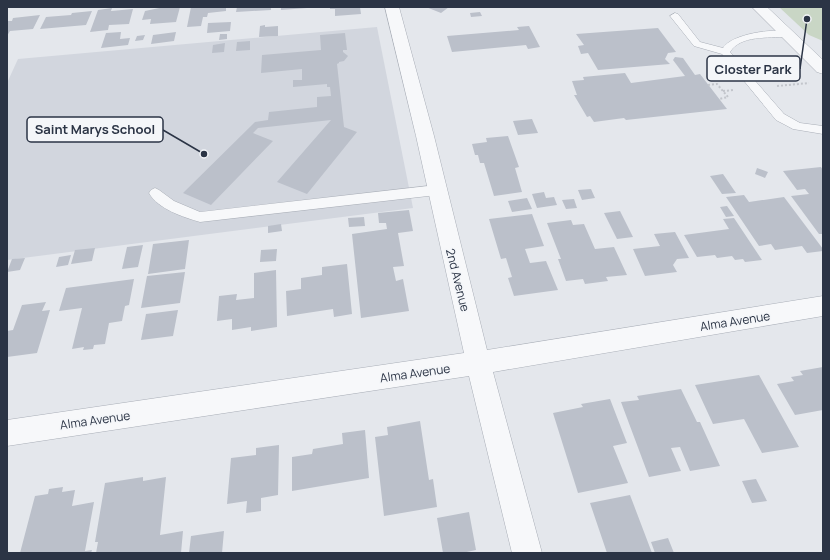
<svg xmlns="http://www.w3.org/2000/svg" width="830" height="560" font-family="Manrope,sans-serif">
	<rect width="100%" height="100%" fill="#e4e7ec"/>
	<path fill="#d2d6de" d="M 377,27 L 413,208 L 7,260 L 7,83 L 18,59 Z"/>
	<path fill="#c9d6c5" d="M 779,7 L 823,7 L 823,41 L 809,35 Z"/>
	<path fill="#bbc0ca" d="M 164,7 L 180,7 L 176,22 L 150,24 L 151,19 L 142,20 L 145,11 Z
		M 191,7 L 226,7 L 226,11 L 208,13 L 207,17 L 203,17 L 201,26 L 187,27 Z
		M 237,7 L 271,7 L 271,10 L 236,12 Z
		M 281,7 L 307,7 L 307,8 L 281,10 Z
		M 330,7 L 360,7 L 361,14 L 335,16 L 335,9 L 330,9 Z
		M 426,7 L 449,7 L 441,13 Z
		M 112,8 L 111,11 L 133,9 L 129,24 L 109,25 L 108,30 L 90,32 L 98,10 Z
		M 92,11 L 86,25 L 40,29 L 46,17 L 71,15 L 72,13 Z
		M 480,12 L 482,16 L 471,17 L 470,13 Z
		M 40,15 L 33,29 L 10,31 L 7,36 L 7,21 L 12,21 L 13,18 Z
		M 231,22 L 230,31 L 207,33 L 208,23 Z
		M 265,25 L 265,27 L 278,26 L 278,36 L 259,37 L 260,26 Z
		M 529,26 L 540,47 L 528,49 L 526,45 L 452,52 L 447,36 L 519,30 L 517,27 Z
		M 658,28 L 676,52 L 668,53 L 665,59 L 670,64 L 598,70 L 588,53 L 581,54 L 578,46 L 584,45 L 576,34 Z
		M 121,32 L 120,39 L 130,38 L 128,45 L 101,48 L 106,33 Z
		M 176,32 L 174,41 L 151,44 L 153,35 Z
		M 345,33 L 347,50 L 343,50 L 343,52 L 348,56 L 344,61 L 339,62 L 339,63 L 337,64 L 344,127 L 357,132 L 307,194 L 277,182 L 331,120 L 258,128 L 253,133 L 273,141 L 211,205 L 183,193 L 255,122 L 268,120 L 269,112 L 317,107 L 317,97 L 331,96 L 330,87 L 327,87 L 327,84 L 293,87 L 293,80 L 302,80 L 302,69 L 261,73 L 262,55 L 321,50 L 320,35 Z
		M 220,34 L 227,34 L 227,39 L 219,40 Z
		M 145,35 L 143,40 L 135,41 L 137,36 Z
		M 250,41 L 250,50 L 236,51 L 237,42 Z
		M 225,43 L 224,52 L 212,53 L 213,45 Z
		M 675,57 L 683,58 L 695,75 L 700,74 L 727,109 L 626,120 L 624,118 L 594,122 L 590,116 L 587,117 L 574,95 L 577,95 L 572,81 L 584,80 L 583,77 L 625,73 L 631,83 L 685,76 L 673,60 Z
		M 532,119 L 538,133 L 518,135 L 513,121 Z
		M 508,136 L 519,167 L 515,168 L 522,192 L 494,196 L 484,163 L 480,163 L 478,155 L 475,155 L 472,144 L 487,142 L 486,138 Z
		M 821,167 L 823,170 L 823,234 L 819,234 L 791,196 L 809,194 L 805,189 L 797,190 L 783,171 Z
		M 757,168 L 768,172 L 765,178 L 755,174 Z
		M 723,174 L 736,193 L 722,194 L 710,176 Z
		M 591,189 L 595,198 L 582,200 L 578,190 Z
		M 544,192 L 546,198 L 554,197 L 557,205 L 537,208 L 532,194 Z
		M 744,195 L 749,202 L 784,197 L 823,249 L 823,251 L 807,253 L 802,246 L 775,250 L 771,244 L 759,246 L 726,197 Z
		M 527,198 L 532,209 L 512,212 L 508,201 Z
		M 574,199 L 577,208 L 566,209 L 562,200 Z
		M 727,206 L 734,216 L 726,217 L 720,207 Z
		M 409,210 L 413,231 L 398,233 L 404,266 L 393,267 L 396,281 L 403,279 L 409,311 L 361,318 L 352,234 L 387,229 L 386,223 L 379,223 L 378,213 Z
		M 620,211 L 633,237 L 617,239 L 604,213 Z
		M 532,214 L 544,246 L 525,249 L 530,263 L 546,261 L 558,290 L 514,296 L 508,278 L 512,277 L 506,258 L 501,259 L 489,219 Z
		M 364,217 L 365,226 L 349,227 L 348,218 Z
		M 734,218 L 762,260 L 745,262 L 743,259 L 735,260 L 732,256 L 717,258 L 715,255 L 697,257 L 684,235 L 729,229 L 723,219 Z
		M 571,220 L 573,225 L 584,224 L 595,249 L 614,247 L 627,275 L 606,277 L 608,281 L 585,284 L 583,279 L 566,281 L 558,259 L 561,259 L 547,223 Z
		M 281,224 L 282,231 L 268,233 L 268,226 Z
		M 675,232 L 689,258 L 677,259 L 673,265 L 677,272 L 645,276 L 633,249 L 660,246 L 654,234 Z
		M 189,240 L 185,269 L 148,274 L 153,244 Z
		M 143,245 L 138,267 L 122,269 L 127,247 Z
		M 95,248 L 92,261 L 71,264 L 75,250 Z
		M 277,249 L 276,261 L 260,262 L 261,250 Z
		M 71,255 L 68,265 L 56,267 L 59,257 Z
		M 25,258 L 20,270 L 7,272 L 12,259 Z
		M 347,264 L 352,314 L 334,317 L 333,309 L 287,316 L 286,291 L 301,289 L 301,278 L 322,275 L 322,267 Z
		M 276,270 L 277,327 L 251,331 L 251,327 L 232,330 L 232,319 L 217,321 L 219,296 L 237,294 L 236,300 L 254,298 L 254,273 Z
		M 185,272 L 180,303 L 141,308 L 147,276 Z
		M 134,279 L 129,305 L 125,306 L 122,321 L 109,323 L 105,344 L 94,345 L 93,349 L 83,350 L 84,347 L 72,349 L 82,308 L 59,311 L 66,288 Z
		M 46,302 L 42,311 L 50,310 L 37,353 L 7,357 L 7,331 L 13,330 L 22,305 Z
		M 178,310 L 173,336 L 141,340 L 146,314 Z
		M 823,367 L 823,410 L 795,415 L 777,384 L 794,381 L 791,377 L 803,375 L 800,371 Z
		M 759,375 L 799,447 L 762,453 L 744,419 L 713,424 L 695,385 Z
		M 681,389 L 697,422 L 700,422 L 720,466 L 690,471 L 680,447 L 671,448 L 681,471 L 649,477 L 621,402 L 639,400 L 637,396 Z
		M 610,399 L 627,443 L 613,446 L 628,483 L 578,493 L 553,413 L 583,407 L 581,404 Z
		M 420,421 L 429,480 L 433,479 L 437,507 L 384,516 L 375,437 L 388,435 L 387,427 Z
		M 365,430 L 369,478 L 292,491 L 292,457 L 312,454 L 313,449 L 343,444 L 342,433 Z
		M 279,445 L 278,495 L 261,498 L 261,511 L 246,513 L 247,501 L 227,504 L 231,458 L 256,455 L 256,448 Z
		M 143,477 L 143,481 L 166,477 L 160,535 L 183,531 L 181,553 L 96,553 L 98,542 L 95,542 L 105,483 Z
		M 756,479 L 767,501 L 752,503 L 742,481 Z
		M 63,487 L 62,492 L 75,490 L 72,506 L 94,502 L 85,551 L 92,550 L 91,553 L 20,553 L 35,496 L 48,494 L 49,489 Z
		M 630,495 L 652,553 L 607,553 L 590,503 Z
		M 469,512 L 476,550 L 462,553 L 443,553 L 437,518 Z
		M 224,531 L 222,553 L 189,553 L 191,536 Z
		M 668,538 L 674,553 L 655,553 L 651,542 Z"/>
	<g fill="none" stroke-linecap="round" stroke-linejoin="round">
		<defs>
			<path id="service" d="M 675,13 L 678,14 L 700,42 L 723,48 C 732,34 773,28 789,32 L 791,34 L 789,36 L 786,37 C 769,38 740,35 730,52 L 784,114 L 800,123 L 823,126 L 823,134 L 793,129 L 776,120 L 722,54 L 694,46 L 670,16 Z
				M 437,185 L 441,187 L 443,190 L 441,193 L 437,195 L 200,222 C 183,217 158,209 149,193 L 151,190 L 155,188 L 159,190 L 174,201 L 200,212 Z"/>
			<path id="minor" d="M 385,7 L 399,7 L 434,136 L 487,350 L 823,296 L 823,316 L 493,372 L 542,553 L 512,553 L 469,376 L 7,446 L 7,420 L 464,353 L 416,136 Z"/>
			<path id="tertiary" d="M 752,7 L 767,7 L 823,60 L 823,74 L 817,72 Z"/>
		</defs>
		<use href="#service" stroke="#a9aeb7" stroke-width="1"/>
		<use href="#minor" stroke="#a9aeb7" stroke-width="1"/>
		<use href="#tertiary" stroke="#a9aeb7" stroke-width="1"/>
		<path stroke="#c2c5cb" stroke-width="2" stroke-dasharray="2 2" stroke-linecap="butt" d="M 708,85 L 717,84 L 728,97 L 719,99
			M 777,86 L 809,83
			M 723,91 L 734,90"/>
		<use href="#service" fill="#f7f8fa" fill-rule="evenodd"/>
		<use href="#minor" fill="#f7f8fa" fill-rule="evenodd"/>
		<use href="#tertiary" fill="#f7f8fa" fill-rule="evenodd"/>
	</g>
	<g text-anchor="middle" dominant-baseline="central" stroke-width="3" stroke-linejoin="round" paint-order="stroke">
		<g font-size="12" fill="#2b3445" stroke="#f4f6f9">
			<text transform="translate(458 280) rotate(76)">2nd Avenue</text>
			<text transform="translate(735 321) rotate(-9)">Alma Avenue</text>
			<text transform="translate(415 373) rotate(-8)">Alma Avenue</text>
			<text transform="translate(95 420) rotate(-8)">Alma Avenue</text>
		</g>
	</g>
	<path fill="none" stroke="#2b3445" stroke-width="1.5" d="M807 19L800 69M204 154L163 130"/>
	<g fill="#2b3445" stroke="#f4f6f9" stroke-width="1.5">
		<circle cx="807" cy="19" r="4"/>
		<circle cx="204" cy="154" r="4"/>
	</g>
	<g fill="#f4f6f9" stroke="#2b3445" stroke-width="1.5">
		<rect x="707" y="56" width="93" height="25" rx="4"/>
		<rect x="27" y="117" width="136" height="25" rx="4"/>
	</g>
	<g font-size="13" text-anchor="middle" font-weight="bold" fill="#2b3445">
		<text x="753" y="74">Closter Park</text>
		<text x="95" y="134">Saint Marys School</text>
	</g>
	<rect width="830" height="560" fill="none" stroke="#2b3445" stroke-width="16"/>
</svg>
